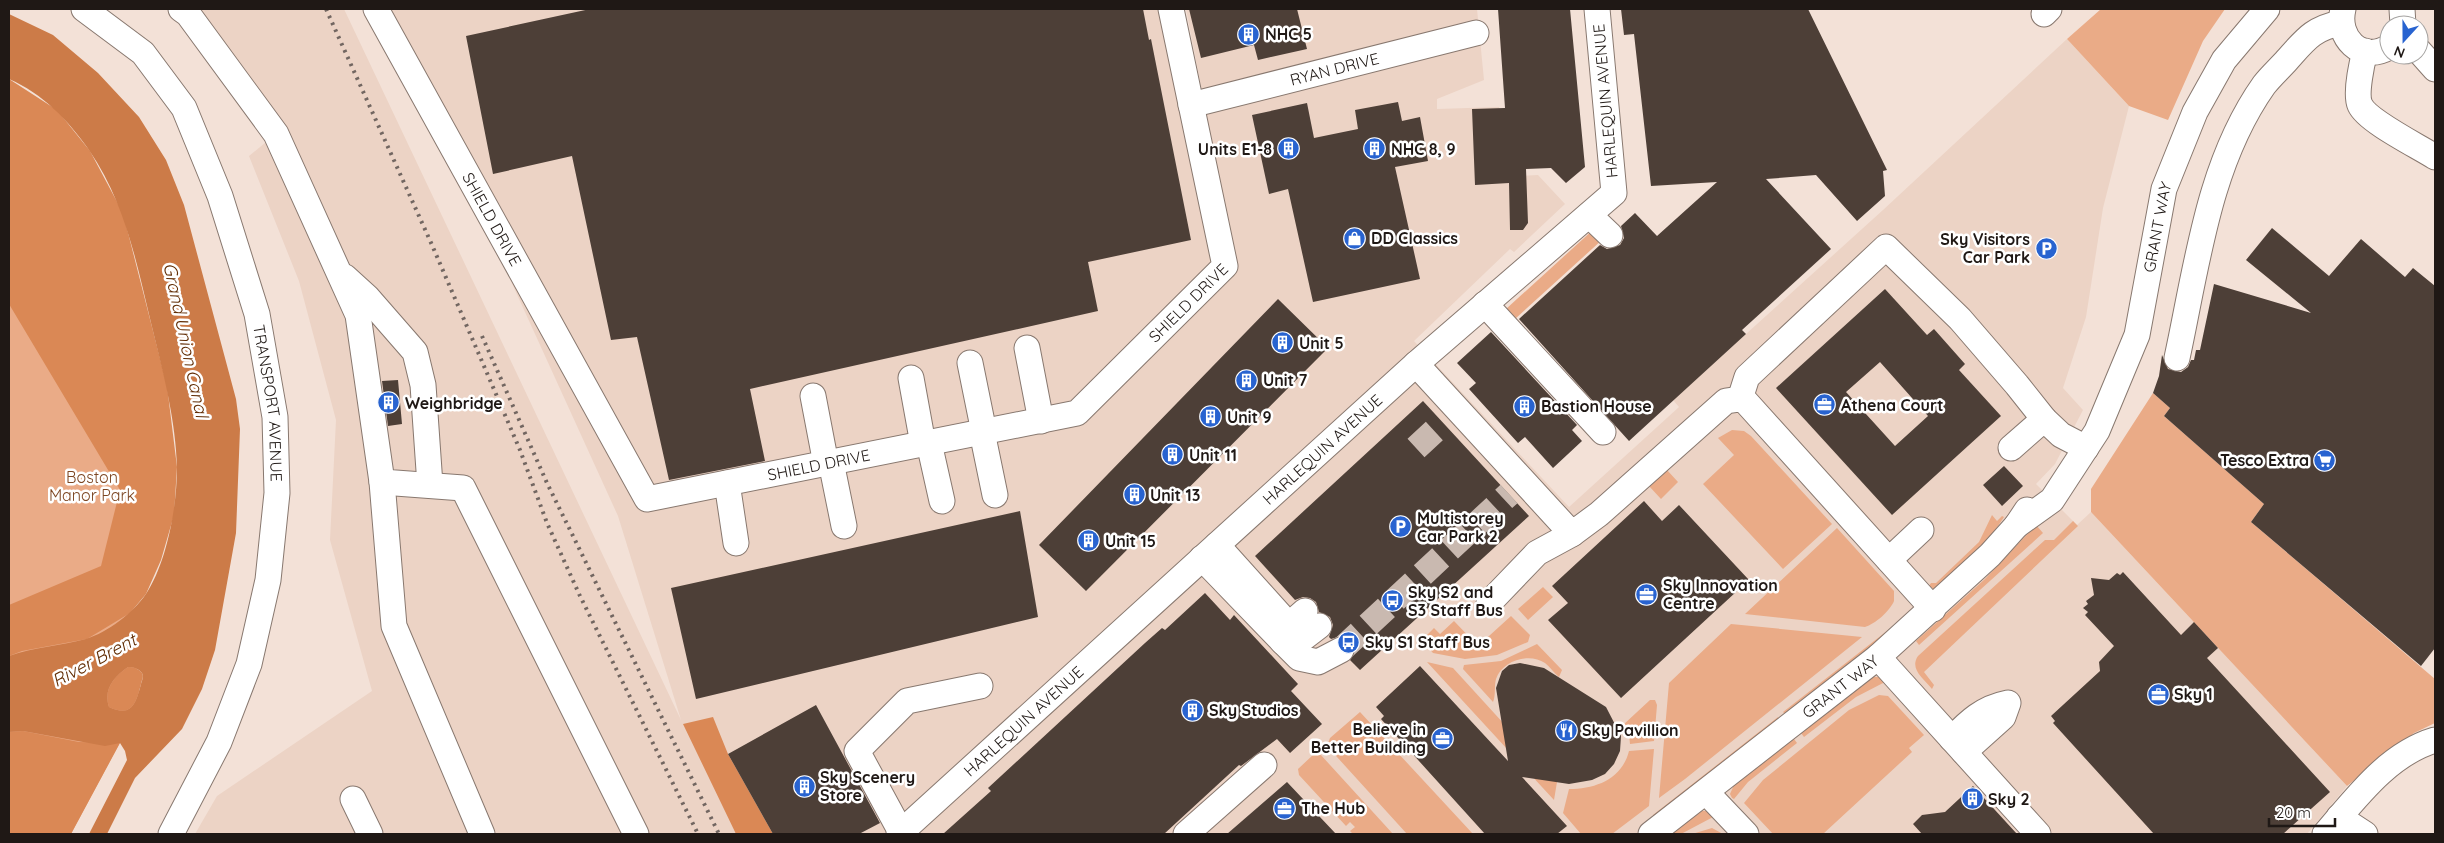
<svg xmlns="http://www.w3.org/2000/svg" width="2444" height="843" font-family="Quicksand,sans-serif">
	<rect width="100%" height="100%" fill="#f3e1d7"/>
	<path fill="#ecd3c5" d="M 195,9 L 344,9 L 681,720 L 618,516 L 484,222 L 367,9 L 1158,9 L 1184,128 L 1208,123 L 1186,9 L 1477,9 L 1484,80 L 1437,99 L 1437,109 L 1499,107 L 1502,177 L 1538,175 L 1565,204 L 1514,252 L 1510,249 L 1414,341 L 1569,507 L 1679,407 L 1673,400 L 1883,210 L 2067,39 L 2129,106 L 2103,208 L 2086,317 L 2063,388 L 2083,410 L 2055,464 L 2036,484 L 2077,525 L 2091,512 L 2347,786 L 2307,834 L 195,834 L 217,796 L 372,691 L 330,540 L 336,420 L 299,281 L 249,156 L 283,128 Z"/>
	<path fill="#eaab87" d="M 2101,9 L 2225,9 L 2203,41 L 2168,120 L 2129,106 L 2067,39 Z
		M 9,79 L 90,151 L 140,705 L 71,834 L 9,834 Z
		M 1594,229 L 1603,239 L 1515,319 L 1506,309 Z
		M 2153,393 L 2170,408 L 2164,416 L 2264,504 L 2251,522 L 2435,679 L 2435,723 L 2414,733 L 2347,786 L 2091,512 L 2091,489 Z
		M 1732,430 L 1744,431 L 1751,436 L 1832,524 L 1783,569 L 1703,484 L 1734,455 L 1718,438 Z
		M 1667,470 L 1678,482 L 1661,499 L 1649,486 Z
		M 1992,515 L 1997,521 L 2002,516 L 2004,517 L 1984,547 L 1934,589 L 1929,586 L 1931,583 L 1936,583 L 1979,542 Z
		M 2073,521 L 2078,526 L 1924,672 L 1934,685 L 1932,689 C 1924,679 1909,669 1918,656 L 2045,540 L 2054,540 Z
		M 2036,525 L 2043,533 L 1919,645 L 1916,641 L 1985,579 Z
		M 1837,528 L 1894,591 L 1894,601 C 1890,611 1875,624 1865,627 L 1745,614 Z
		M 1543,587 L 1553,597 L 1528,620 L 1518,609 Z
		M 1511,616 L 1530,635 L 1528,642 L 1497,655 L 1465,659 L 1433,653 L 1422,640 L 1434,628 L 1440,634 L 1454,621 L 1478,646 Z
		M 1731,624 L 1862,637 L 1685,779 L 1659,798 L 1669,683 Z
		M 1892,627 L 1895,630 L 1787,716 L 1783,712 Z
		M 1537,644 L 1562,670 L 1559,677 C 1554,673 1550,667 1545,663 C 1529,652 1502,661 1496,679 C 1494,686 1496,696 1493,702 L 1463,669 L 1464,665 L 1501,661 Z
		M 1427,662 L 1453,668 L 1557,782 L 1554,800 Z
		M 1871,677 L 1878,677 L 1885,682 L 1856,697 L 1804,737 L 1801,733 Z
		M 1879,695 L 1888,696 L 1924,735 L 1909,748 L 1912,752 L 1823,834 L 1773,834 L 1744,803 L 1763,780 L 1849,710 Z
		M 1650,700 L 1655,700 L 1657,705 L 1654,741 L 1630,744 L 1629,734 L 1623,725 Z
		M 1360,712 L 1473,834 L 1407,834 L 1327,746 L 1330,738 Z
		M 1778,717 L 1781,721 L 1656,819 L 1653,815 Z
		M 1794,739 L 1797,743 L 1748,782 L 1734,799 L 1732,798 L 1730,794 L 1734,785 Z
		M 1654,749 L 1649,806 L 1612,834 L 1581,834 L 1563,813 L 1569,789 C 1596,789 1622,779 1629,751 Z
		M 1314,754 L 1320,754 L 1393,834 L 1353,834 L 1350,831 L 1355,827 L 1350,822 L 1346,826 L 1299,775 L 1298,769 Z
		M 1702,811 L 1709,811 L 1715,816 L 1681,834 L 1671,834 Z
		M 1712,828 L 1723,834 L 1692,834 Z"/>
	<path fill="#da8855" d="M 9,79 L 57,110 L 90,151 L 123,213 L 167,386 L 177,467 L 174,515 L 161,560 L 146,594 L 130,613 L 87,639 L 22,651 L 9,656 L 9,605 L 101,566 L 120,490 L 9,304 Z
		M 128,667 C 133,667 138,668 142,673 C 144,677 142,679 141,684 C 136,703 132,718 109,707 C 103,689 114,677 128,667 Z
		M 713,717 L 728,754 L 773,834 L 736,834 L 683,724 Z
		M 23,731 L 79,742 L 120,743 L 71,834 L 9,834 L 9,732 Z"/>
	<path fill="#cc7b48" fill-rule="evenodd" d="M 9,14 L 53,35 L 98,73 L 139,117 L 166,160 L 184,205 L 236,399 L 240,429 L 236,533 L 215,650 L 202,689 L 182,729 L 135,778 L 107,834 L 89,834 L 127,760 L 125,751 L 120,743 L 105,746 L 23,731 L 9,732 L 9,656 C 34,647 61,646 86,639 C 108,632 133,613 146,594 C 167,562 177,506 177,468 C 176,421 163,372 152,327 C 137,265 126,204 89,150 C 69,121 42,93 9,79 ZM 128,667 C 133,667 138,668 142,673 C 144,677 142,680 141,684 C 136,703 132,718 109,707 C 103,689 114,677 128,667 Z"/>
	<path fill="#4d3f37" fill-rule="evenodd" d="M 590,9 L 1143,9 L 1149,40 L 1151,39 L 1191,240 L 1088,262 L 1098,311 L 750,389 L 765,461 L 669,480 L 637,337 L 611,340 L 572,156 L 493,174 L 466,36 Z
		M 1189,9 L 1297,9 L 1307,49 L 1258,60 L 1254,45 L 1201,58 Z
		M 1498,9 L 1570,9 L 1585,167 L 1566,183 L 1551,168 L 1526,169 L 1528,223 L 1523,230 L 1510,230 L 1509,183 L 1475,185 L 1472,109 L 1505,108 Z
		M 1621,9 L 1808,9 L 1887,170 L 1883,171 L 1885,196 L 1857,221 L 1816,175 L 1766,179 L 1831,249 L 1742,330 L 1746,334 L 1629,441 L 1519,319 L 1600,245 L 1607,249 L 1620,245 L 1624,238 L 1621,226 L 1635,213 L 1657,236 L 1717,182 L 1651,186 L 1634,34 L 1624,35 Z
		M 1398,102 L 1402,121 L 1420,117 L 1428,161 L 1395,167 L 1420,279 L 1313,302 L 1288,189 L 1269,194 L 1252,115 L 1307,103 L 1314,138 L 1358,129 L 1355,110 Z
		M 2272,228 L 2329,276 L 2361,239 L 2405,277 L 2413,268 L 2435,286 L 2435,648 L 2421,666 L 2251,522 L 2264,504 L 2164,416 L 2170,408 L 2153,393 L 2159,376 L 2162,355 L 2168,369 L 2181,372 L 2188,367 L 2191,360 L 2194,360 L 2196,350 L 2200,350 L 2214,284 L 2311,313 L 2246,260 Z
		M 1885,289 L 1927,335 L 1934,329 L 1965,364 L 1959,370 L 2001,416 L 1892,515 L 1776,388 ZM 1880,362 L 1928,416 L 1895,446 L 1846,392 Z
		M 1278,299 L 1328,348 L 1086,591 L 1039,545 Z
		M 1491,332 L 1577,425 L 1572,430 L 1582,441 L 1553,468 L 1525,437 L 1518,443 L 1469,389 L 1476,383 L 1457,363 Z
		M 398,380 L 402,424 L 388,426 L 382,381 Z
		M 1423,401 L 1529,516 L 1360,670 L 1350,660 L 1355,650 L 1349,638 L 1341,636 L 1331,639 L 1329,637 L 1333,625 L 1330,617 L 1319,612 L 1316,602 L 1310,598 L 1303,597 L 1295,600 L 1255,556 Z
		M 2004,466 L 2023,486 L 2002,506 L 1983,485 Z
		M 1644,501 L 1662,521 L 1679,505 L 1749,580 L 1621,698 L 1548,620 L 1568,603 L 1552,586 Z
		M 1020,511 L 1038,617 L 696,699 L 671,588 Z
		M 2123,572 L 2181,635 L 2194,622 L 2218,648 L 2207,658 L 2330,792 L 2283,834 L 2154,834 L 2053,723 L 2055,721 L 2051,716 L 2100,671 L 2099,662 L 2114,646 L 2085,615 L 2088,612 L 2083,608 L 2088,604 L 2086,601 L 2094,595 L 2091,578 L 2109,580 L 2117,573 L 2120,575 Z
		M 1205,593 L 1230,620 L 1234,615 L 1298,684 L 1291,691 L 1322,724 L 1290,753 L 1277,739 L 1241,766 L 1239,765 L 1164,834 L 943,834 L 991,791 L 988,788 L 1145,643 L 1162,628 L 1165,630 Z
		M 1520,663 L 1544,668 L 1606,707 L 1621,736 L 1620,751 L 1614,764 L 1605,774 L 1592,780 L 1569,784 L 1522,777 L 1567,826 L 1557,834 L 1485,834 L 1381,719 L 1384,716 L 1376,707 L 1420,666 L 1508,761 L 1496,688 L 1502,671 L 1509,665 Z
		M 816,705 L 880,823 L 859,834 L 773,834 L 728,754 Z
		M 1287,782 L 1336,834 L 1227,834 Z
		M 1973,786 L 2017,834 L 1922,834 L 1913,824 L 1922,815 L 1945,812 Z"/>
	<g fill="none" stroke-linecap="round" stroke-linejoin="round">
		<path stroke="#c9b9b0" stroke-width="25" stroke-dasharray="25 12" stroke-linecap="butt" d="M 1416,448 L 1443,423
			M 1341,650 L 1509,494"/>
		<defs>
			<g id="minor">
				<path id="s1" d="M 84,9 L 143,53 L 184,108 L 220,196 L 257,314 L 275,417 L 277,493 L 268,580 L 249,664 L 219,742 L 171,834"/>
				<path d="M 181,9 L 188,14 L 276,134 L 358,315 L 382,482 L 463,488 L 636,834"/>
				<path id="s2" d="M 376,9 L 647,499 L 1077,413 L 1225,266 L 1171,9"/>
				<path d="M 2343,9 C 2336,37 2361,64 2389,47"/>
				<path d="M 2402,9 L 2403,25"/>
				<path d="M 2044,14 L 2049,9"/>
				<path d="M 2365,51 C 2362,63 2355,94 2360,105 C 2367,121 2418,146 2435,157"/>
				<path d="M 2419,51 L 2435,69"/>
				<path id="s3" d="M 1191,105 L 1476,33"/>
				<path d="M 1589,215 L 1610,235"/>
				<path d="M 345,277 L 367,297 L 415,352 L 423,385 L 430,485"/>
				<path d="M 1485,304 L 1603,432"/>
				<path d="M 1027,348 L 1041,421"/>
				<path d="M 2177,358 C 2197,266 2208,164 2264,85 C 2271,76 2280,68 2287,60 C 2305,40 2313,28 2341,23"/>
				<path d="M 970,363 L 984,432"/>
				<path d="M 1416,364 L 1572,534 L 1599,514 L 1726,401 L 1740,399 L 1746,402 L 1933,609"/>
				<path d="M 911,378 L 923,444"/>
				<path d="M 813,396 L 826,464"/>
				<path d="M 1740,399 L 1747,377 L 1886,247 L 1960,319 L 2017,385 L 2044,419"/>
				<path d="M 982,432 L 995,495"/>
				<path d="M 929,443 L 942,501"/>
				<path d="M 2011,448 L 2044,419 L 2061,435 L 2086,448"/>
				<path d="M 831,462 L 844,526"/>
				<path d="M 382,482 L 394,626 L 482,834"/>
				<path d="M 727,483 L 736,543"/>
				<path id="s4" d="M 2017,525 L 2052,500 L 2097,431 L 2137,335 L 2164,189 L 2195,112 L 2224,60 L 2267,9"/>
				<path d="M 1217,545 L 1289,625 L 1305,611"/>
				<path d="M 1202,558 L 1283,642 L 1302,639 L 1319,626"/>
				<path d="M 1889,560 L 1921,530"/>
				<path d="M 1489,603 L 1537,553 L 1572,534"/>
				<path d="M 1283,642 L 1299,658 L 1318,662 L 1341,650"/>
				<path d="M 1878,657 L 2038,834"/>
				<path d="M 1952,739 C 1969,721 1983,708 2008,703 L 2003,717 L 1964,752"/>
				<path d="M 1706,792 L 1746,834"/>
				<path d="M 353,799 L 370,834"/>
				<path d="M 2339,817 L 2365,834"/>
				<path d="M 901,832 L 857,751 L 907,701 L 980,686"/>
				<path id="s5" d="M 899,834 L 1416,364 L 1614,193 L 1597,9"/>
				<path d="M 1186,834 L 1264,765"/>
				<path id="s6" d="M 1651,834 L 1878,657 L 1990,555 L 2017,525 L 2027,510"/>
				<path d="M 2325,834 C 2356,798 2388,754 2435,740"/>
			</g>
		</defs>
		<use href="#minor" stroke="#88786f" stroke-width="27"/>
		<use href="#minor" stroke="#fff" stroke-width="25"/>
		<path stroke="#726661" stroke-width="4" stroke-dasharray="2.5 5" stroke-linecap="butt" d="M 326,9 L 432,245 L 520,450 L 547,523 L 580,596 L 698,834
			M 482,336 L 547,483 L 719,834"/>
	</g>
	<defs>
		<symbol id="building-disc" viewBox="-11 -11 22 22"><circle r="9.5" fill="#2863d0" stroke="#fff"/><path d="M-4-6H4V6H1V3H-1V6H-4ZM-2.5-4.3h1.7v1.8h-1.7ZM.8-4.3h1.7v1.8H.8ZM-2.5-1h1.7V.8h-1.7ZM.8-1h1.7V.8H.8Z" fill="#fff"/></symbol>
		<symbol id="shop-disc" viewBox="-11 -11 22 22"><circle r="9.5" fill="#2863d0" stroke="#fff"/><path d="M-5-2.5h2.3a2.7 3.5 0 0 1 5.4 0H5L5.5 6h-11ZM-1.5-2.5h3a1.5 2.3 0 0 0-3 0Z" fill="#fff"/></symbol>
		<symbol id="parking-disc" viewBox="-11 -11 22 22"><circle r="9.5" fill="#2863d0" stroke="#fff"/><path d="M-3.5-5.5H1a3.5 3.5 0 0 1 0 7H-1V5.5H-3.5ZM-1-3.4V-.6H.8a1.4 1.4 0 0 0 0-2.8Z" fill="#fff"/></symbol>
		<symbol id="office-disc" viewBox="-11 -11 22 22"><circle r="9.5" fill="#2863d0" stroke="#fff"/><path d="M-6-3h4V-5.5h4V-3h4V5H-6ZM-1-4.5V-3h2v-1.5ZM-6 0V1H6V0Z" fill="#fff"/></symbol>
		<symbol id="supermarket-disc" viewBox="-11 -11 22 22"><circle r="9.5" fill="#2863d0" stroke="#fff"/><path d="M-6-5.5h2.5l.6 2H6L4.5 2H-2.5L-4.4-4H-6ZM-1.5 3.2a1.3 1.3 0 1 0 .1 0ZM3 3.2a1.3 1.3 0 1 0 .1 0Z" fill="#fff"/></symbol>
		<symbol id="bus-disc" viewBox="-11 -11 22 22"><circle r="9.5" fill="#2863d0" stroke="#fff"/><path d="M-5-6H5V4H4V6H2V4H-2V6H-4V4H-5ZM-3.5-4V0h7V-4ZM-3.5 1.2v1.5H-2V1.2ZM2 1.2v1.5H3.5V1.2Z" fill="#fff"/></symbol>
		<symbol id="restaurant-disc" viewBox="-11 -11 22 22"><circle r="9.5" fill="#2863d0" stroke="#fff"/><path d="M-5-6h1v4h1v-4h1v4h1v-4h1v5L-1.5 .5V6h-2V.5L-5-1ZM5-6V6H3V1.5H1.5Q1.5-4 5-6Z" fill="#fff"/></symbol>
	</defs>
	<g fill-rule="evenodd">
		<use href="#building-disc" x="1236" y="22" width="25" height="25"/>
		<use href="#building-disc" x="1276" y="136" width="25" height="25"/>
		<use href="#building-disc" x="1362" y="136" width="25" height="25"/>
		<use href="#shop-disc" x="1342" y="226" width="25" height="25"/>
		<use href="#parking-disc" x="2034" y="236" width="25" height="25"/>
		<use href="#building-disc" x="1270" y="330" width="25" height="25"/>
		<use href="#building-disc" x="1234" y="368" width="25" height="25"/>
		<use href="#building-disc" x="376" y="390" width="25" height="25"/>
		<use href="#office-disc" x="1812" y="392" width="25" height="25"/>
		<use href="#building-disc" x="1512" y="394" width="25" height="25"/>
		<use href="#building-disc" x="1198" y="404" width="25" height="25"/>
		<use href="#building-disc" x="1160" y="442" width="25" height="25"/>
		<use href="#supermarket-disc" x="2312" y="448" width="25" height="25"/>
		<use href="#building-disc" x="1122" y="482" width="25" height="25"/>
		<use href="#parking-disc" x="1388" y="514" width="25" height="25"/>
		<use href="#building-disc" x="1076" y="528" width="25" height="25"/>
		<use href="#office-disc" x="1634" y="582" width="25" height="25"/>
		<use href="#bus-disc" x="1380" y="588" width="25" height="25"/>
		<use href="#bus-disc" x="1336" y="630" width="25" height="25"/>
		<use href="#office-disc" x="2146" y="682" width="25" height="25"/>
		<use href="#building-disc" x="1180" y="698" width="25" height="25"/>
		<use href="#restaurant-disc" x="1554" y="718" width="25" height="25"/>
		<use href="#office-disc" x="1430" y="726" width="25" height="25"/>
		<use href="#building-disc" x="792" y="774" width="25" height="25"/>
		<use href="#building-disc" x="1960" y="786" width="25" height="25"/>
		<use href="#office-disc" x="1272" y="796" width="25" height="25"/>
	</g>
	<g text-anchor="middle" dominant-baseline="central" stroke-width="5" stroke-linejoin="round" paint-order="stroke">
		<g font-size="16" font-weight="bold" fill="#1f1815" stroke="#fff" text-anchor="start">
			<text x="1265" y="34">NHC 5</text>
			<text x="1272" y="149" text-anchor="end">Units E1-8</text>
			<text x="1391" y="149">NHC 8, 9</text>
			<text x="1371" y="238">DD Classics</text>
			<text x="2030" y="239" text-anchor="end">Sky Visitors<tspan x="2030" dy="18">Car Park</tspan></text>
			<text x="1299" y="343">Unit 5</text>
			<text x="1263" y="380">Unit 7</text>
			<text x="405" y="403">Weighbridge</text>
			<text x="1841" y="405">Athena Court</text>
			<text x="1541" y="406">Bastion House</text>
			<text x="1227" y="417">Unit 9</text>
			<text x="1189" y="455">Unit 11</text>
			<text x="2309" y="460" text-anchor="end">Tesco Extra</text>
			<text x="1150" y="495">Unit 13</text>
			<text x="1417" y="518">Multistorey<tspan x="1417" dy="18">Car Park 2</tspan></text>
			<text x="1105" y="541">Unit 15</text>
			<text x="1663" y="585">Sky Innovation<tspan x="1663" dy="18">Centre</tspan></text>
			<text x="1408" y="592">Sky S2 and<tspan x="1408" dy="18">S3 Staff Bus</tspan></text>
			<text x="1365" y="642">Sky S1 Staff Bus</text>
			<text x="2174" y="694">Sky 1</text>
			<text x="1209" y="710">Sky Studios</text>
			<text x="1426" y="729" text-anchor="end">Believe in<tspan x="1426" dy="18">Better Building</tspan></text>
			<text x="1582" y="730">Sky Pavillion</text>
			<text x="820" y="777">Sky Scenery<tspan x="820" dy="18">Store</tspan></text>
			<text x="1988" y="799">Sky 2</text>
			<text x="1301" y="808">The Hub</text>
		</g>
		<g font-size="16" fill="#1f1815" stroke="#fff">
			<text stroke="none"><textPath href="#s3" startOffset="148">RYAN DRIVE</textPath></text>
			<text transform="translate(1605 101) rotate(-95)">HARLEQUIN AVENUE</text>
			<text stroke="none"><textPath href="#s2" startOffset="240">SHIELD DRIVE</textPath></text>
			<text stroke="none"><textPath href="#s4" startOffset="339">GRANT WAY</textPath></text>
			<text stroke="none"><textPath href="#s2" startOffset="1155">SHIELD DRIVE</textPath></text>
			<text stroke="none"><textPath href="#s1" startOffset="451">TRANSPORT AVENUE</textPath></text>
			<text stroke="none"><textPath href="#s5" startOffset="572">HARLEQUIN AVENUE</textPath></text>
			<text stroke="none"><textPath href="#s2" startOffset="735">SHIELD DRIVE</textPath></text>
			<text stroke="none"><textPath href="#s6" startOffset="240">GRANT WAY</textPath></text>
			<text stroke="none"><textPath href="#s5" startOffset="168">HARLEQUIN AVENUE</textPath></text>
		</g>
		<g font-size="16" fill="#7d4622" stroke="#fff">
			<text x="92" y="477">Boston<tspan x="92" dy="18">Manor Park</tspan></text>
		</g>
		<g font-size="18" font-style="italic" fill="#612c03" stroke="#fff">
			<text transform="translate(186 340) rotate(78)">Grand Union Canal</text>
			<text transform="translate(94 660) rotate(-28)">River Brent</text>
		</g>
	</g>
	<rect width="2444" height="843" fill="none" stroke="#1f1815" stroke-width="20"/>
	<g transform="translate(2404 40) rotate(201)"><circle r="24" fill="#ffffff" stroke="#a5a3a1"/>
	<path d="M0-4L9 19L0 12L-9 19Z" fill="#2863d0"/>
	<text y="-8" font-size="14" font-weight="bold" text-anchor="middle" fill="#1f1815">N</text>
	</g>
	<path d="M2269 818v8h66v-8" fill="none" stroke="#1f1815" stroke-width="2.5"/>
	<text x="2276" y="818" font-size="15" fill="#1f1815" stroke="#ffffff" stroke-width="4" paint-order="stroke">20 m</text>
</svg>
